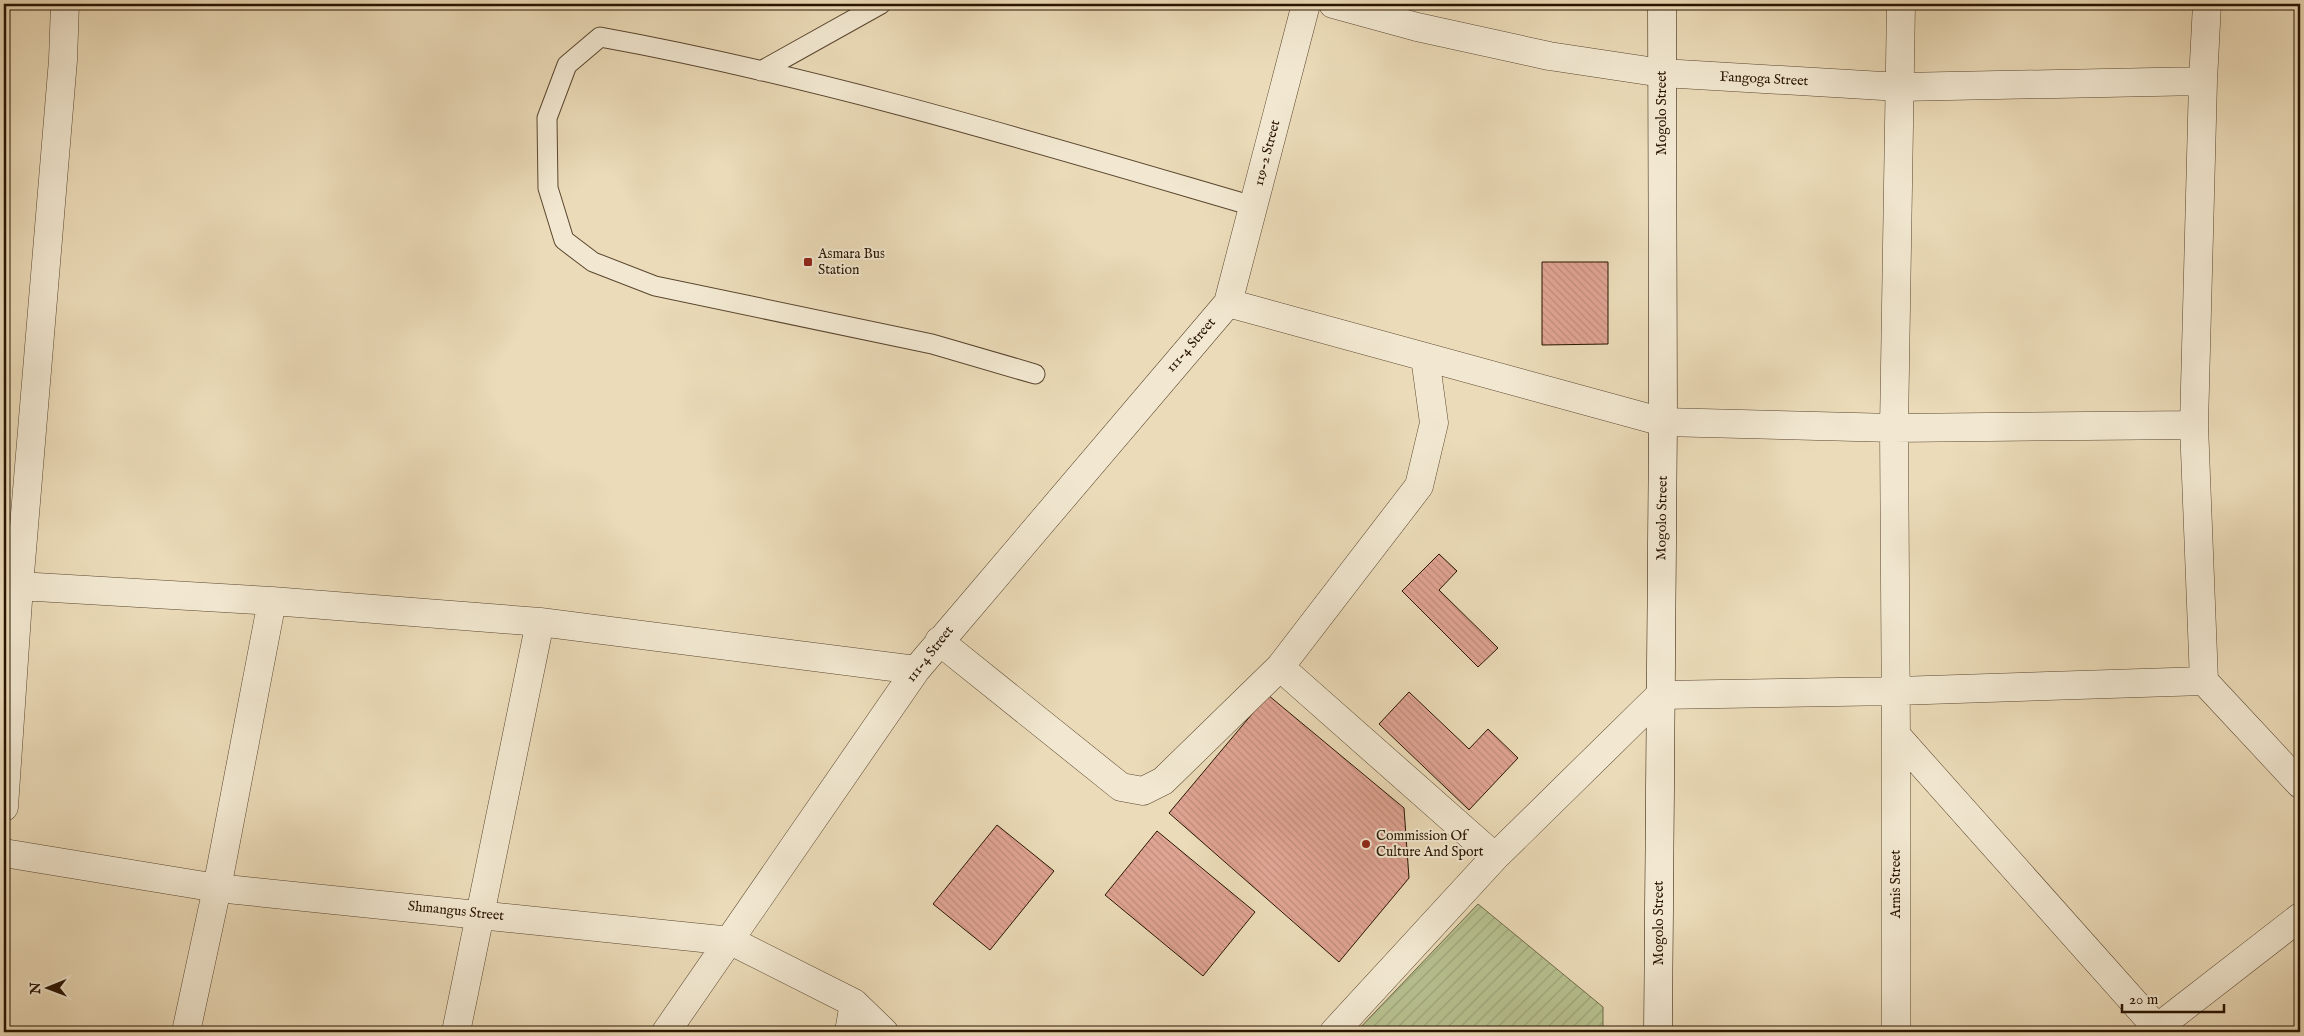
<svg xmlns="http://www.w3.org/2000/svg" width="2304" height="1036" font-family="'IM FELL English',serif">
	<defs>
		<pattern id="garden-furrows" width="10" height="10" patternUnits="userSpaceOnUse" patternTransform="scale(1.25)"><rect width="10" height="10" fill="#b7c08f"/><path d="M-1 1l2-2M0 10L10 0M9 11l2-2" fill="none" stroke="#9da47a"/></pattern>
		<pattern id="building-back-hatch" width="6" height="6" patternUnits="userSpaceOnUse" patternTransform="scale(1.25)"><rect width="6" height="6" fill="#e0a493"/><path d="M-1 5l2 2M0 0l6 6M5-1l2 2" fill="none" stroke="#c08c7d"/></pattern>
	</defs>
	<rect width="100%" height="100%" fill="#ebdbb8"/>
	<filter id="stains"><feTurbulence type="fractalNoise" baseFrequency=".004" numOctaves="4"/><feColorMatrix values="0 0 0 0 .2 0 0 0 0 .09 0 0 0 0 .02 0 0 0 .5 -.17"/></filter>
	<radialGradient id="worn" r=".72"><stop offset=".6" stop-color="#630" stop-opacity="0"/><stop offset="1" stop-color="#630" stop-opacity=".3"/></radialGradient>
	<path fill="url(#garden-furrows)" stroke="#706a48" d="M 1478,904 L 1603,1007 L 1603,1032 L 1356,1032 Z"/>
	<path fill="url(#building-back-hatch)" stroke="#291401" d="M 1542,262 L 1608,262 L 1608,344 L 1542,345 Z
		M 1439,554 L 1457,571 L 1439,590 L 1498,648 L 1478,667 L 1402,591 Z
		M 1409,692 L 1469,749 L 1488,729 L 1518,758 L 1469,810 L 1379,724 Z
		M 1268,695 L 1404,808 L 1409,878 L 1339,962 L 1169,813 Z
		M 997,825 L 1054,871 L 990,950 L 933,904 Z
		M 1157,831 L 1255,912 L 1203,976 L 1105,895 Z"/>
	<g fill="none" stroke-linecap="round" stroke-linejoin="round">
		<defs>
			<path id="lane" d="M 761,71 L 881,4
				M 1035,374 L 932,344 L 655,286 L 593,262 L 564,240 L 548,188 L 547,118 L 567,65 L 600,37 C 821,77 1037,143 1253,206"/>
			<path id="street" d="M 1333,4 L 1417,27 L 1549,56 L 1662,73 L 1900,87 L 2203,81
				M 1901,4 L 1894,428 L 1896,735 L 2157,1028 L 2300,917
				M 2207,4 L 2203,81 L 2194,425 L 2204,681 L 2300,784
				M 1228,303 L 1663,422 L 1894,428 L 2194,425
				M 19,586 L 272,601 L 540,622 L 916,670
				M 939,641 L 1121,787 L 1143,791 L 1163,781 L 1280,667 L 1419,486 L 1434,423 L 1425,357
				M 1280,667 L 1495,857
				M 4,807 L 19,586 L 63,60 L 65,4
				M 4,853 L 217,888 L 731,941 L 854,1003 L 884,1032
				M 186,1032 L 217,888 L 272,601
				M 456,1032 L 540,622
				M 666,1032 L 916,670 L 1228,303 L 1306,4
				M 849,1032 L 854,1003
				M 1334,1032 L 1495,857 L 1660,695 L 1897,691 L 2204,681
				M 1896,1032 L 1896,735"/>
			<path id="secondary" d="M 1658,1032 L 1663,422 L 1662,4"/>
		</defs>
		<use href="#lane" stroke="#5a462f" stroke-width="21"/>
		<use href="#street" stroke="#5a462f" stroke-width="29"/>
		<use href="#secondary" stroke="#291401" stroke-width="29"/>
		<use href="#lane" stroke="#f2e8d1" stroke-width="19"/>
		<use href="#street" stroke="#f2e8d1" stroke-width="28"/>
		<use href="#secondary" stroke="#f2e8d1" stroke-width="28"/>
	</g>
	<g fill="#8f2418" stroke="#f2e8d1" stroke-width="2">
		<rect x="803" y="257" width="10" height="10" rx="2.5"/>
		<circle cx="1366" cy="844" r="5"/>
	</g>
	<g text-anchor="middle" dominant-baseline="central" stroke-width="4" stroke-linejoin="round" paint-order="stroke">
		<g font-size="14" fill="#291401" stroke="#f2e8d1">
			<text transform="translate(1764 79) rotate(3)">Fangoga Street</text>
			<text transform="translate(1662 113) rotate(-90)">Mogolo Street</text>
			<text transform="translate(1267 153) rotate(-75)">119-2 Street</text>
			<text transform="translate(1191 345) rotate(-49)">111-4 Street</text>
			<text transform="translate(1662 518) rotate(-89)">Mogolo Street</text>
			<text transform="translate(930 654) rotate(-52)">111-4 Street</text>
			<text transform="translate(1896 884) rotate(-90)">Arnis Street</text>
			<text transform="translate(456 911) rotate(6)">Shmangus Street</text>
			<text transform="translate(1659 923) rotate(-90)">Mogolo Street</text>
		</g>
		<g font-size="14" fill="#291401" stroke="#f2e8d1" text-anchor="start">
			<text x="818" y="254">Asmara Bus<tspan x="818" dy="16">Station</tspan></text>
			<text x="1376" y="836">Commission Of<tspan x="1376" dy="16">Culture And Sport</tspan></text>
		</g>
	</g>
	<rect width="2304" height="1036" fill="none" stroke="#ebdbb8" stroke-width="20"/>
	<rect x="5" y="5" width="2294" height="1026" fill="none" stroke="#291401" stroke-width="2.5"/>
	<rect x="10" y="10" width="2284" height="1016" fill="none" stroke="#291401"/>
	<g transform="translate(48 988) rotate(269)" stroke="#f2e8d1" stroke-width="4" paint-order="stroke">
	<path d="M0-4L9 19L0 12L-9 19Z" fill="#291401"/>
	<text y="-8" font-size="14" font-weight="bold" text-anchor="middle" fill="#291401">N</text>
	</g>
	<path d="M2122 1004v8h102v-8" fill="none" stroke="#291401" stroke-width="2.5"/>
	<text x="2129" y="1004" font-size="15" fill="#291401" stroke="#f2e8d1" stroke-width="4" paint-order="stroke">20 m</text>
	<rect width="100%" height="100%" filter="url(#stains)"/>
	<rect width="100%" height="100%" fill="url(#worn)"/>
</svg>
